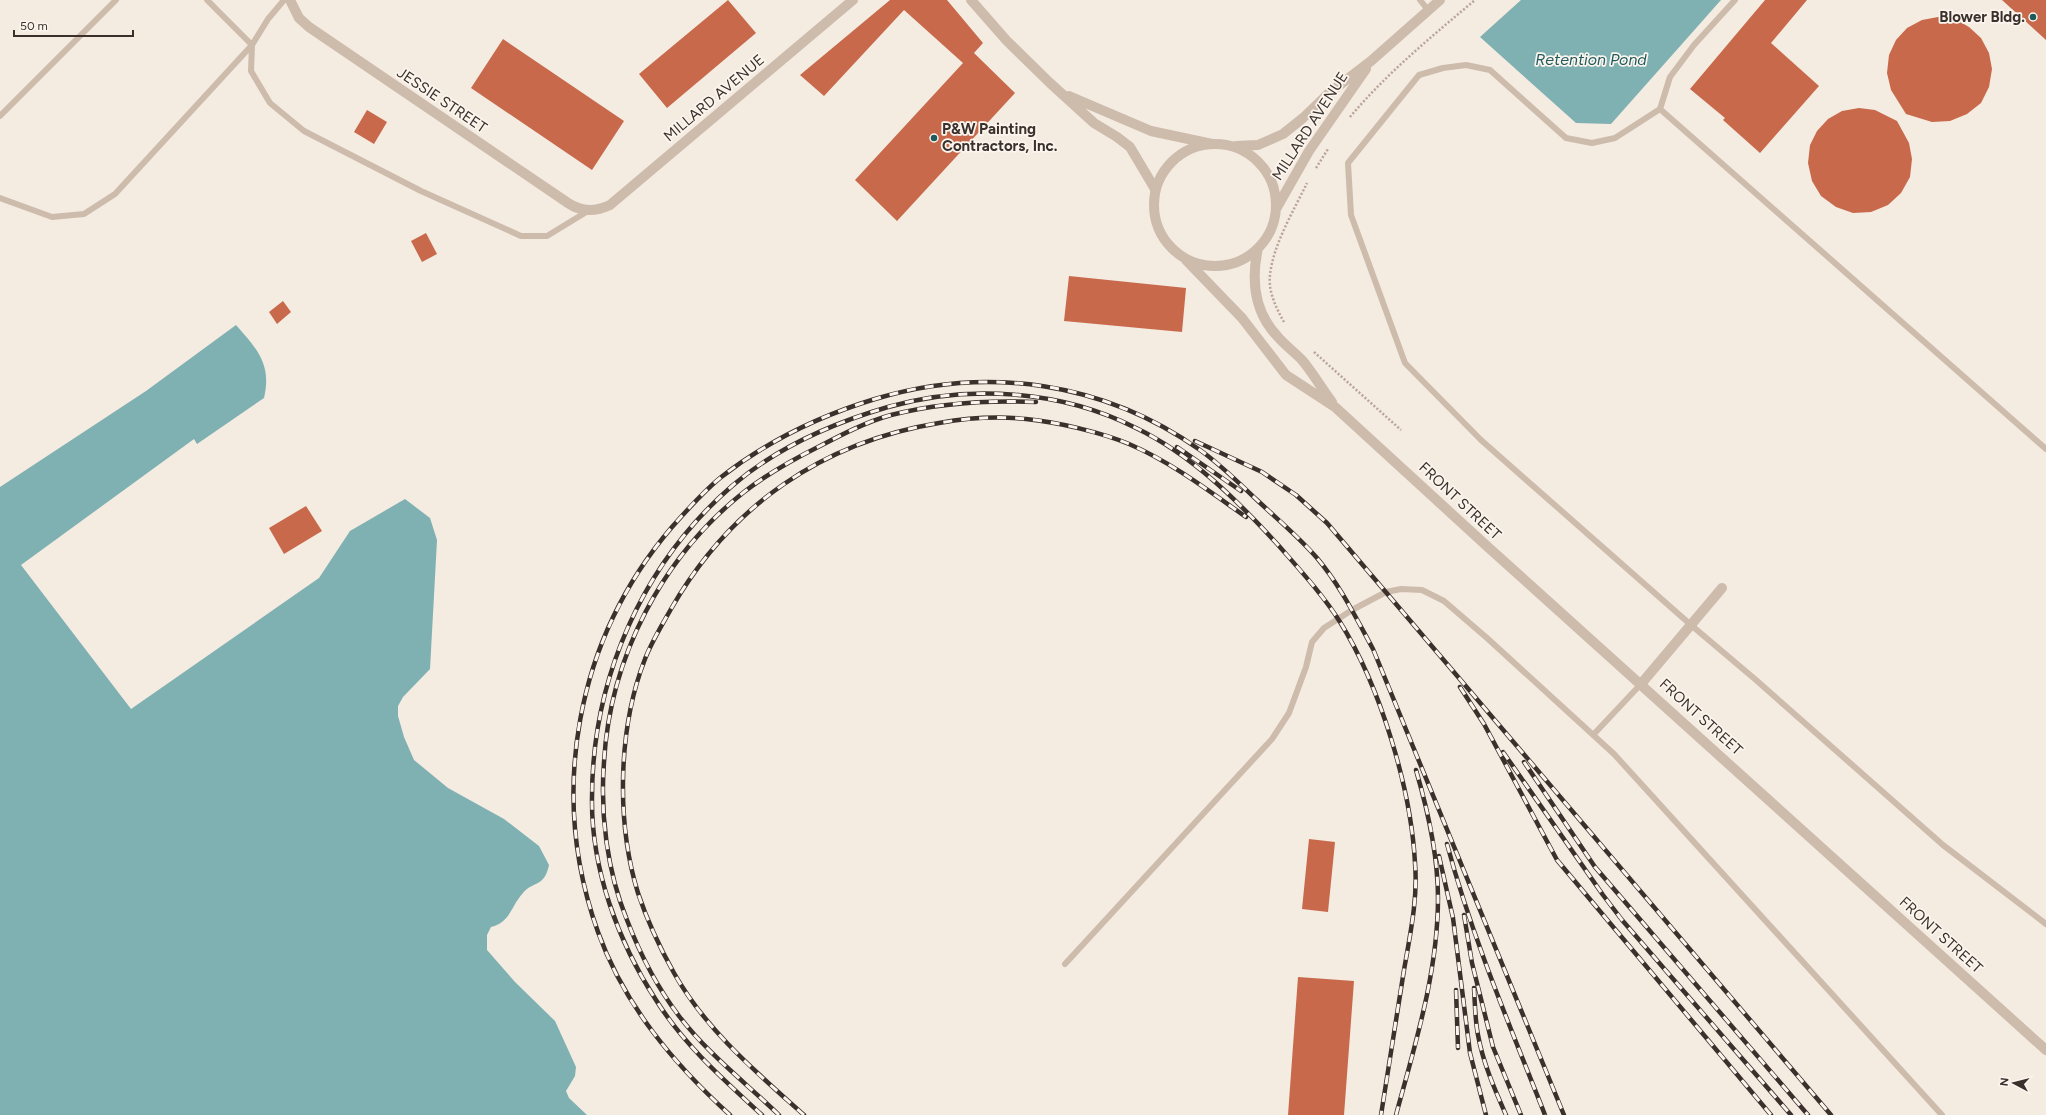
<svg xmlns="http://www.w3.org/2000/svg" width="2046" height="1115" font-family="Figtree,sans-serif">
	<rect width="100%" height="100%" fill="#f4ebe1"/>
	<path fill="#7fb0b2" d="M 1521,0 L 1721,0 L 1611,124 L 1576,123 L 1480,37 Z
		M 236,325 C 257,349 272,364 264,398 L 197,444 L 194,439 L 21,565 L 131,709 L 319,578 L 350,531 L 405,499 L 430,518 L 437,540 L 430,669 L 403,697 L 398,706 L 398,716 L 404,737 L 414,760 L 448,788 L 504,819 L 539,846 L 549,865 C 544,888 534,880 523,893 C 511,906 510,923 491,927 L 487,935 L 487,950 L 515,982 L 555,1021 L 576,1067 L 575,1076 L 566,1091 L 569,1098 L 587,1115 L 0,1115 L 0,487 L 146,391 Z"/>
	<path fill="#c8694b" d="M 728,0 L 756,33 L 667,108 L 639,74 Z
		M 890,0 L 947,0 L 983,43 L 974,53 L 1015,93 L 897,221 L 855,180 L 963,63 L 904,10 L 824,96 L 800,75 Z
		M 1765,0 L 1807,0 L 1771,43 L 1819,86 L 1760,153 L 1723,120 L 1725,118 L 1690,89 Z
		M 2002,0 L 2046,0 L 2046,40 Z
		M 1938,17 L 1955,19 L 1969,27 L 1981,38 L 1989,53 L 1992,69 L 1989,87 L 1981,103 L 1967,114 L 1950,121 L 1932,122 L 1906,114 L 1891,90 L 1887,73 L 1889,55 L 1896,40 L 1907,28 L 1922,20 Z
		M 503,39 L 624,121 L 592,170 L 471,88 Z
		M 1859,108 L 1875,110 L 1897,121 L 1909,143 L 1912,159 L 1910,177 L 1901,193 L 1888,205 L 1871,212 L 1853,213 L 1836,207 L 1821,196 L 1812,181 L 1808,163 L 1810,145 L 1817,131 L 1828,119 L 1842,111 Z
		M 367,110 L 387,122 L 374,144 L 354,132 Z
		M 426,233 L 437,254 L 422,262 L 411,241 Z
		M 1069,276 L 1186,288 L 1182,332 L 1064,321 Z
		M 283,301 L 291,312 L 277,324 L 269,312 Z
		M 306,506 L 322,531 L 284,554 L 269,528 Z
		M 1309,839 L 1335,842 L 1328,912 L 1302,909 Z
		M 1298,977 L 1354,981 L 1344,1115 L 1288,1115 Z"/>
	<g fill="none" stroke-linecap="round" stroke-linejoin="round">
		<path stroke="#b9a596" stroke-width="2.5" stroke-dasharray="2 2" stroke-linecap="butt" d="M 1350,117 C 1387,73 1431,37 1475,0
			M 1316,168 L 1328,149
			M 1284,322 C 1276,308 1268,291 1270,275 C 1273,245 1294,210 1307,183
			M 1314,352 L 1401,430"/>
		<path stroke="#cdbbac" stroke-width="6" d="M 284,0 L 268,19 L 252,45 L 251,71 L 270,103 L 304,131 L 421,191 L 521,236 L 547,236 L 588,211
			M 1420,0 L 1428,10
			M 1660,109 L 1670,77 L 1694,45 L 1735,0
			M 0,116 L 116,0
			M 0,198 L 52,217 L 84,214 L 115,194 L 252,45 L 207,0
			M 2046,449 L 1660,109 L 1615,138 L 1592,143 L 1566,138 L 1490,70 L 1466,65 L 1443,68 L 1419,75 L 1348,163 L 1351,215 L 1405,363 L 1481,440 L 1691,625 L 1756,680 L 1943,845 L 2046,924
			M 1593,735 L 1641,684
			M 1065,964 L 1272,739 L 1289,713 L 1306,667 L 1312,642 L 1324,628 L 1352,610 L 1386,592 L 1401,589 L 1422,590 L 1444,601 L 1487,638 L 1614,754 L 1942,1115"/>
		<path stroke="#cdbbac" stroke-width="10" d="M 290,0 L 299,18 L 309,27 L 568,203 C 581,212 595,212 610,205 L 853,0
			M 971,0 L 1007,41 L 1050,83 L 1094,123 L 1117,137 L 1130,147 L 1155,189
			M 1069,96 L 1151,131 L 1212,144
			M 1641,684 L 1722,588"/>
		<path stroke="#cdbbac" stroke-width="10" d="M1154 205a61 61 0 1 1 122 0a61 61 0 1 1-122 0Z
			M 1236,146 L 1258,145 L 1283,134 L 1303,118 L 1328,94 L 1371,61 L 1440,0
			M 1276,209 L 1309,151 L 1366,69
			M 1258,248 C 1251,280 1254,312 1278,337 C 1285,345 1294,352 1302,360 C 1313,373 1322,389 1332,402
			M 1186,260 L 1242,318 L 1286,375 L 1335,407 L 1489,548 L 2046,1050"/>
		<defs>
			<path id="rail" d="M 1195,441 L 1262,472 L 1296,495 L 1327,523 L 1831,1115
				M 1177,447 L 1241,491
				M 1460,687 L 1484,724 L 1557,860 L 1771,1115
				M 1503,752 L 1603,895 L 1622,920 L 1791,1115
				M 1524,762 L 1595,867 L 1808,1115
				M 1447,844 C 1472,937 1510,1026 1545,1115
				M 1439,856 L 1453,918 L 1470,1053 L 1486,1115
				M 1464,915 L 1472,963 L 1493,1047 L 1521,1115
				M 1474,988 C 1475,1004 1475,1020 1478,1035 C 1483,1063 1495,1090 1506,1115
				M 1456,990 L 1458,1048
				M 730,1115 C 674,1064 624,1005 598,932 C 548,793 576,639 672,527 C 687,510 703,492 720,478 C 766,442 819,416 875,399 C 987,365 1104,382 1200,450 C 1221,465 1239,483 1257,500 C 1277,519 1299,537 1317,558 C 1340,585 1356,618 1373,649 L 1564,1115
				M 762,1115 C 724,1080 684,1045 656,1000 C 618,942 591,868 592,798 C 592,679 642,564 732,486 C 776,448 833,423 888,407 C 969,384 1061,390 1136,428 C 1192,455 1238,501 1279,546 C 1300,570 1323,595 1340,622 C 1380,686 1411,788 1415,863 C 1418,899 1410,935 1404,970 C 1396,1018 1389,1067 1381,1115
				M 779,1115 C 746,1083 707,1053 679,1016 C 657,987 640,954 627,920 C 607,871 600,814 604,762 C 610,657 662,557 744,492 C 767,474 794,459 820,446 C 843,434 866,422 891,415 C 938,403 988,400 1036,402
				M 804,1115 C 756,1072 706,1030 674,973 C 660,948 647,920 638,893 C 616,822 618,728 645,659 C 652,641 662,625 671,609 C 730,506 822,442 939,423 C 967,418 997,416 1026,419 C 1057,422 1100,432 1129,444 C 1171,462 1209,491 1246,517
				M 1396,1115 C 1415,1045 1438,972 1438,898 C 1438,855 1428,811 1416,770"/>
		</defs>
		<use href="#rail" stroke="#3b302b" stroke-width="4.5"/>
		<use href="#rail" stroke="#fbf5ee" stroke-width="3" stroke-dasharray="9" stroke-linecap="butt"/>
	</g>
	<g fill="#1f5a5e" stroke="#fbf5ee" stroke-width="1.5">
		<circle cx="2033" cy="17" r="4"/>
		<circle cx="934" cy="138" r="4"/>
	</g>
	<g text-anchor="middle" dominant-baseline="central" stroke-width="3.5" stroke-linejoin="round" paint-order="stroke">
		<g font-size="15" font-weight="bold" fill="#3b302b" stroke="#fbf5ee" text-anchor="end">
			<text x="2025" y="17">Blower Bldg.</text>
			<text x="942" y="129" text-anchor="start">P&amp;W Painting<tspan x="942" dy="17">Contractors, Inc.</tspan></text>
		</g>
		<g font-size="15" fill="#3b302b" stroke="#fbf5ee">
			<text transform="translate(714 98) rotate(-40)">MILLARD AVENUE</text>
			<text transform="translate(442 100) rotate(34)">JESSIE STREET</text>
			<text transform="translate(1310 126) rotate(-57)">MILLARD AVENUE</text>
			<text transform="translate(1460 501) rotate(43)">FRONT STREET</text>
			<text transform="translate(1701 717) rotate(42)">FRONT STREET</text>
			<text transform="translate(1941 935) rotate(42)">FRONT STREET</text>
		</g>
		<g font-size="16" font-style="italic" fill="#1f5a5e" stroke="#fbf5ee">
			<text x="1591" y="59">Retention Pond</text>
		</g>
	</g>
	<g transform="translate(2014 1083) rotate(277)" stroke="#fbf5ee" stroke-width="3" paint-order="stroke">
	<path d="M0-3L7 15L0 10L-7 15Z" fill="#3b302b"/>
	<text y="-6" font-size="11" font-weight="bold" text-anchor="middle" fill="#3b302b">N</text>
	</g>
	<path d="M14 30v6h119v-6" fill="none" stroke="#3b302b" stroke-width="2"/>
	<text x="20" y="30" font-size="12" fill="#3b302b" stroke="#fbf5ee" stroke-width="3" paint-order="stroke">50 m</text>
</svg>
